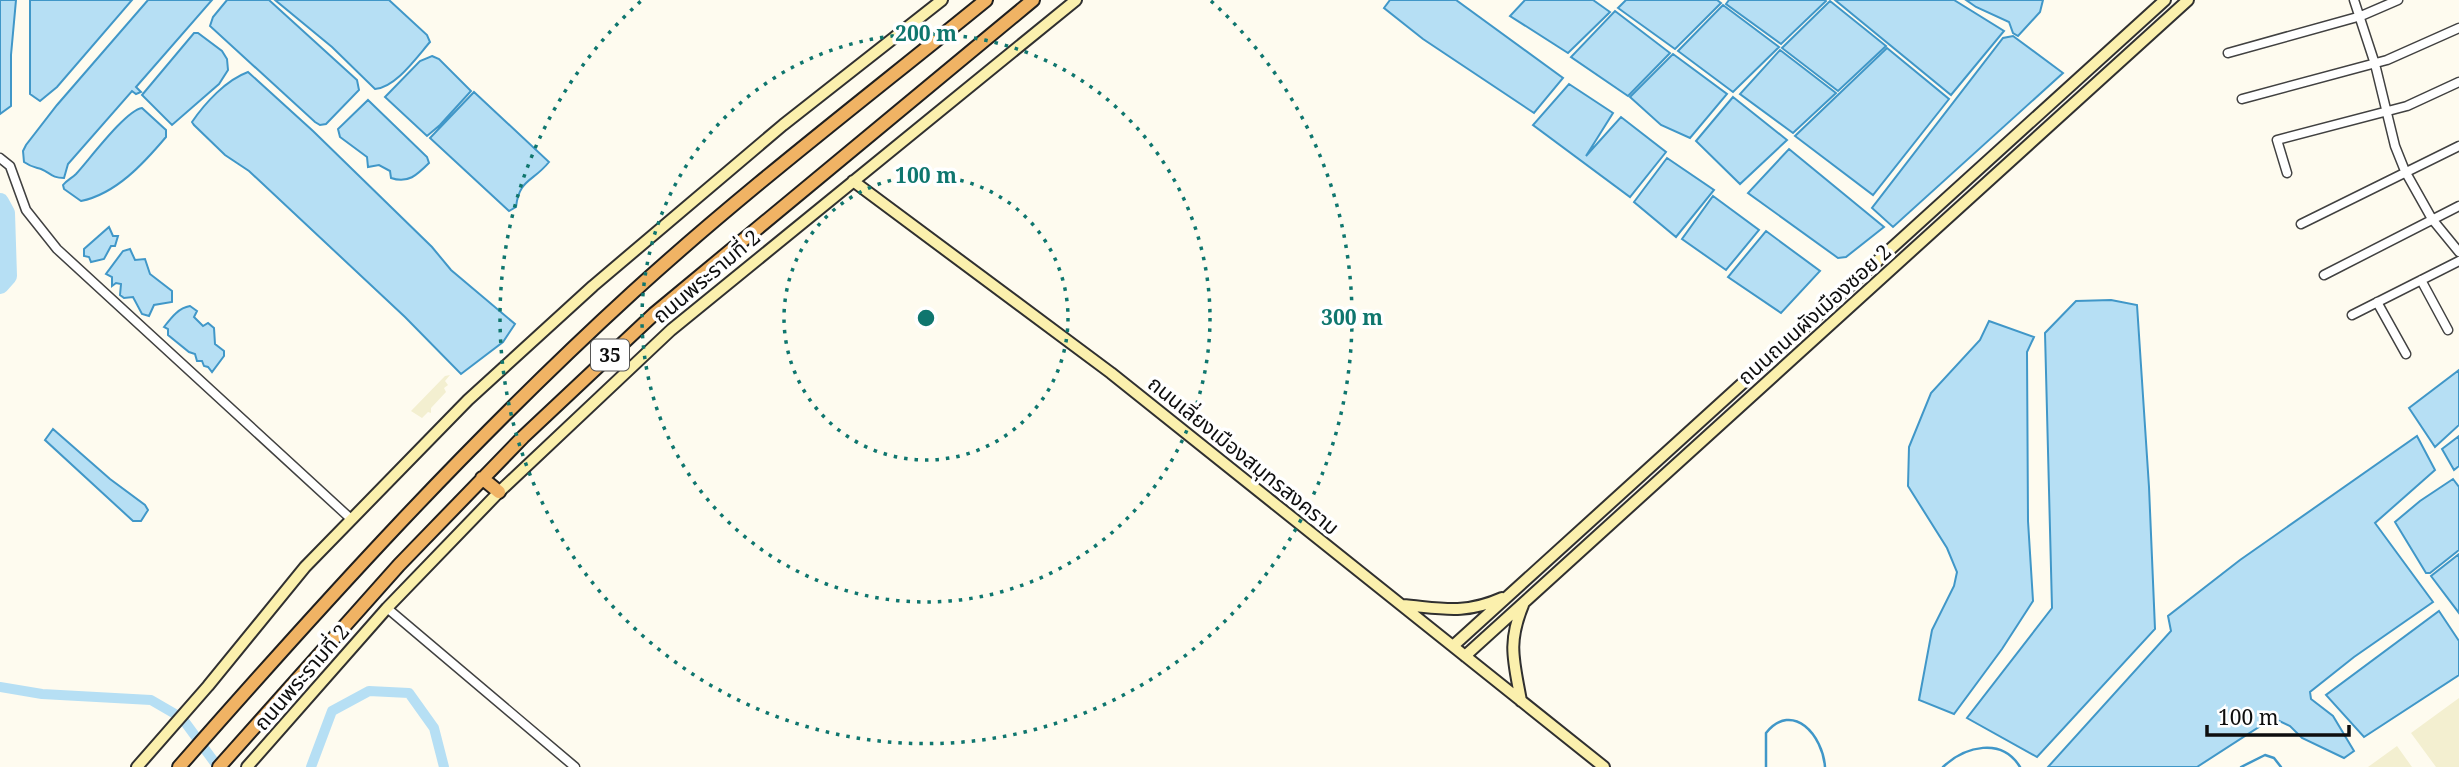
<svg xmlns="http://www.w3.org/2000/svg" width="2459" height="767" font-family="'Noto Serif','Noto Sans Thai',serif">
	<rect width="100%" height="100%" fill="#fefbef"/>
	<path fill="#f3efd0" d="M 450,375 L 445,381 L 448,385 L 444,388 L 446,392 L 431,408 L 431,413 L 428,412 L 422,418 L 411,411 L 445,376 Z
		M 2459,698 L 2459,767 L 2436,767 L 2411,733 Z
		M 2397,746 L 2412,767 L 2368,767 Z"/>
	<path fill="#b6dff4" stroke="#4097c8" stroke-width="2" d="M 0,0 L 16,0 L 11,55 L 11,106 L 0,114 Z
		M 30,0 L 132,0 L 57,87 L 40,101 L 30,94 Z
		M 148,0 L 212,0 L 136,87 L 141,92 L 136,94 L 132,91 L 68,164 L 64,178 C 51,178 51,173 41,169 C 34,167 31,167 24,162 L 23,151 L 26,145 L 57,105 Z
		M 227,0 L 269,0 L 357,80 L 359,90 L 326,124 L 320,125 L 315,122 L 210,26 L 213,17 Z
		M 275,0 L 389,0 L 427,35 L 430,42 C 416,58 396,87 375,89 L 332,47 Z
		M 1390,0 L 1456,0 L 1563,78 L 1534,113 L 1423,39 L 1384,8 Z
		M 1525,0 L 1593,0 L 1610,12 L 1568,53 L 1510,16 Z
		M 1626,0 L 1717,0 L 1721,3 L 1675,49 L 1618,8 Z
		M 1729,0 L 1825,0 L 1826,1 L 1781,44 L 1726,4 Z
		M 1835,0 L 1954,0 L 2004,31 L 1951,95 Z
		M 1966,0 L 2043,0 L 2040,12 L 2018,36 L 2013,33 L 2009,22 L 1976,7 Z
		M 1830,1 L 1886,46 L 1838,91 L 1782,48 Z
		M 1723,5 L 1779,47 L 1733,92 L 1678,51 Z
		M 1615,11 L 1670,53 L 1628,96 L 1571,57 Z
		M 194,33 L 198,33 L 222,51 L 227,59 L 228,70 L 219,84 L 172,125 L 142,95 Z
		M 2013,36 L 2063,73 L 1893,227 L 1872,208 L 2003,38 Z
		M 1887,48 L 1949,99 L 1873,195 L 1795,136 Z
		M 1780,50 L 1836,93 L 1793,133 L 1740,94 Z
		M 1673,54 L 1727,94 L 1690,138 L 1661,125 L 1630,97 Z
		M 432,56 L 439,59 L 471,91 L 440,125 L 427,136 L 385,97 L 420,61 Z
		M 248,72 L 313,131 L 432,247 L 451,270 L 515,324 L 503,342 L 461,374 L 405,317 L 249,171 L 225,155 L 194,125 L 192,122 C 205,103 226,80 248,72 Z
		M 1569,84 L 1613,113 L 1586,156 L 1621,117 L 1666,152 L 1630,197 L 1533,125 Z
		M 474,92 L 549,162 C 533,182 519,179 516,207 L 509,211 L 430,138 Z
		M 1733,97 L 1787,140 L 1740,184 L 1696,141 Z
		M 368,100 L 427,157 L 429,163 C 417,175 408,184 391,178 L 390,171 L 379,165 L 368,167 L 367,157 L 340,137 L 338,129 Z
		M 142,108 L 166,130 L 166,137 C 144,163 116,194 81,201 L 64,189 L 63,185 C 67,180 72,178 76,174 C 89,160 126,110 142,108 Z
		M 1789,149 L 1884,227 L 1846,257 L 1838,258 L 1748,193 Z
		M 1667,158 L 1714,190 L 1676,237 L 1634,202 Z
		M 1713,196 L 1759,230 L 1726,270 L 1682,239 Z
		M 109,227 L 113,236 L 118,236 L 115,246 L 111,246 L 104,259 L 91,262 L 89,257 L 84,256 L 84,249 Z
		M 1766,231 L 1820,271 L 1781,313 L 1728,277 Z
		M 130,249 L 135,260 L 145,259 L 150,274 L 172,291 L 172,302 L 154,305 L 149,316 L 142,314 L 133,297 L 124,298 L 120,295 L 121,284 L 116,283 L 112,286 L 112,277 L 106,274 L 123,251 Z
		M 2111,300 L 2137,305 L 2149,487 L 2155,629 L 2037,757 L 1967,718 L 2052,608 L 2045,333 L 2076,301 Z
		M 190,306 L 197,311 L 194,317 L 203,326 L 208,323 L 214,328 L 215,344 L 224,351 L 224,356 L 212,372 L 208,367 L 204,366 L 202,361 L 197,361 L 195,354 L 189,352 L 168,335 L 168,329 L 164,327 C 171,318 178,308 190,306 Z
		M 1989,321 L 2034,337 L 2027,352 L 2028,521 L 2033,601 L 2002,649 L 1954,714 L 1919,700 L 1932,630 L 1954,586 L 1957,572 L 1947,548 L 1908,486 L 1909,447 L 1931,393 L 1980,340 Z
		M 2459,370 L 2459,425 L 2435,447 L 2409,408 Z
		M 53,429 L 110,479 L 145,505 L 148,510 L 141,521 L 133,521 L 45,440 Z
		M 2417,436 L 2435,470 L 2375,523 L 2433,602 L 2354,657 L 2310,692 L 2311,699 L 2333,716 L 2354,751 L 2344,758 L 2302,738 L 2290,726 L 2273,718 L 2197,767 L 2048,767 L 2171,631 L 2168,616 L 2240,560 Z
		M 2459,436 L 2459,466 L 2454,470 L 2442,449 Z
		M 2453,479 L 2459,487 L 2459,550 L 2430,573 L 2426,573 L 2395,522 L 2420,501 Z
		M 2459,554 L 2459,613 L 2431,576 Z
		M 2439,611 L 2459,641 L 2459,675 L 2364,737 L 2326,695 Z"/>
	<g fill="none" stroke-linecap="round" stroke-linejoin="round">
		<path stroke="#4097c8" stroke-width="2.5" d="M 1766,767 L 1766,733 C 1793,700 1823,736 1825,767
			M 1943,767 C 1965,746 2002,737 2020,767
			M 2241,767 L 2265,755 L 2274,758 L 2281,767"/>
		<path stroke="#b6dff4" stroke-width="10" d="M 0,687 L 42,694 L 151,700 L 182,718 L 215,763
			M 311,767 L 332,711 L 369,691 L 409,693 L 434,728 L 444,767"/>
		<path stroke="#b6dff4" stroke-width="18" d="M 0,202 L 6,213 L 8,276 L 0,285"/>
		<defs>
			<path id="minor" d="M 2354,0 L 2375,64 L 2395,146 L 2405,171 L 2432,219 L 2459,252
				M 2228,53 L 2361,16 L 2398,0
				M 2242,99 L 2387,60 L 2459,28
				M 0,158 L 10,166 L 26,210 L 57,249 L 351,519
				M 2287,173 L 2277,140 L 2407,106 L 2459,82
				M 2301,224 L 2459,146
				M 2324,275 L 2459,206
				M 2421,280 L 2448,330
				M 2377,302 L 2406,354
				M 2352,315 L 2459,261
				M 387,608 L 575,767"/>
			<path id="secondary" d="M 853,181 L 1111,373 L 1604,767
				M 1402,605 C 1441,608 1464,615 1502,598
				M 1453,646 L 2165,0
				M 1465,656 L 2188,0
				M 1521,701 C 1514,661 1507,644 1523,605
				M 137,767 L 208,686 L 305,567 L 468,400 L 593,286 L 783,125 L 942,0
				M 247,767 L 387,608 L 499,492 L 671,330 L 1076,0"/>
			<path id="trunk" d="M 482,478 L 499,492
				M 179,767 C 324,602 469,442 632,293 C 745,190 867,97 986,0
				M 219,767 L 399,565 L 523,437 L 654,314 L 1033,0"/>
		</defs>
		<use href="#minor" stroke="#414141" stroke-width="11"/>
		<use href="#secondary" stroke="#303030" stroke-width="14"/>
		<use href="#trunk" stroke="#1f1f1f" stroke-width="16"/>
		<use href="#minor" stroke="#fff" stroke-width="8"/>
		<use href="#secondary" stroke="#fbf0ad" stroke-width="10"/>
		<use href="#trunk" stroke="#f0b364" stroke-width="12"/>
	</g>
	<g fill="none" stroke="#0f766e" stroke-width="3.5" stroke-dasharray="3.5 7">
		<circle cx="926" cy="318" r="142"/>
		<circle cx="926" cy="318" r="284"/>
		<path d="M1211 1A426 426 0 1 1 641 1"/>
	</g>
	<g text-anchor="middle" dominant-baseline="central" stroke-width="7" stroke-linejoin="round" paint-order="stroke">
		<rect fill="#fff" stroke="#565656" stroke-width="2" x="591" y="339.5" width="38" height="31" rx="5"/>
		<g font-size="19" font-weight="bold" fill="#0e0e0e">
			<text x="610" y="355">35</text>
		</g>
		<g font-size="21" fill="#0e0e0e" stroke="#fff">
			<text transform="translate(706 276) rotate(-40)">ถนนพระรามที่ 2</text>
			<text transform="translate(1814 314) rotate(-42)">ถนนถนนผังเมืองซอย 2</text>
			<text transform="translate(1244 455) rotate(39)">ถนนเลี่ยงเมืองสมุทรสงคราม</text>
			<text transform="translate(301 677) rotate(-49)">ถนนพระรามที่ 2</text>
		</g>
	</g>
	<circle cx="926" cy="318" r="10" fill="#0f766e" stroke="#fff" stroke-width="3.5"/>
	<g font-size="21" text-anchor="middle" font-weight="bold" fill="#0f766e" stroke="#fff" stroke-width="7" stroke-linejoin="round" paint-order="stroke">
		<text x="926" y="41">200 m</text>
		<text x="926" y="183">100 m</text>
		<text x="1352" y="325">300 m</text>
	</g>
	<path d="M2207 725v10h142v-10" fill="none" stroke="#0e0e0e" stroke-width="3.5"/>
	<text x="2218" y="725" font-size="21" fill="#0e0e0e" stroke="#ffffff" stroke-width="5" paint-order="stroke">100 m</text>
</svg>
